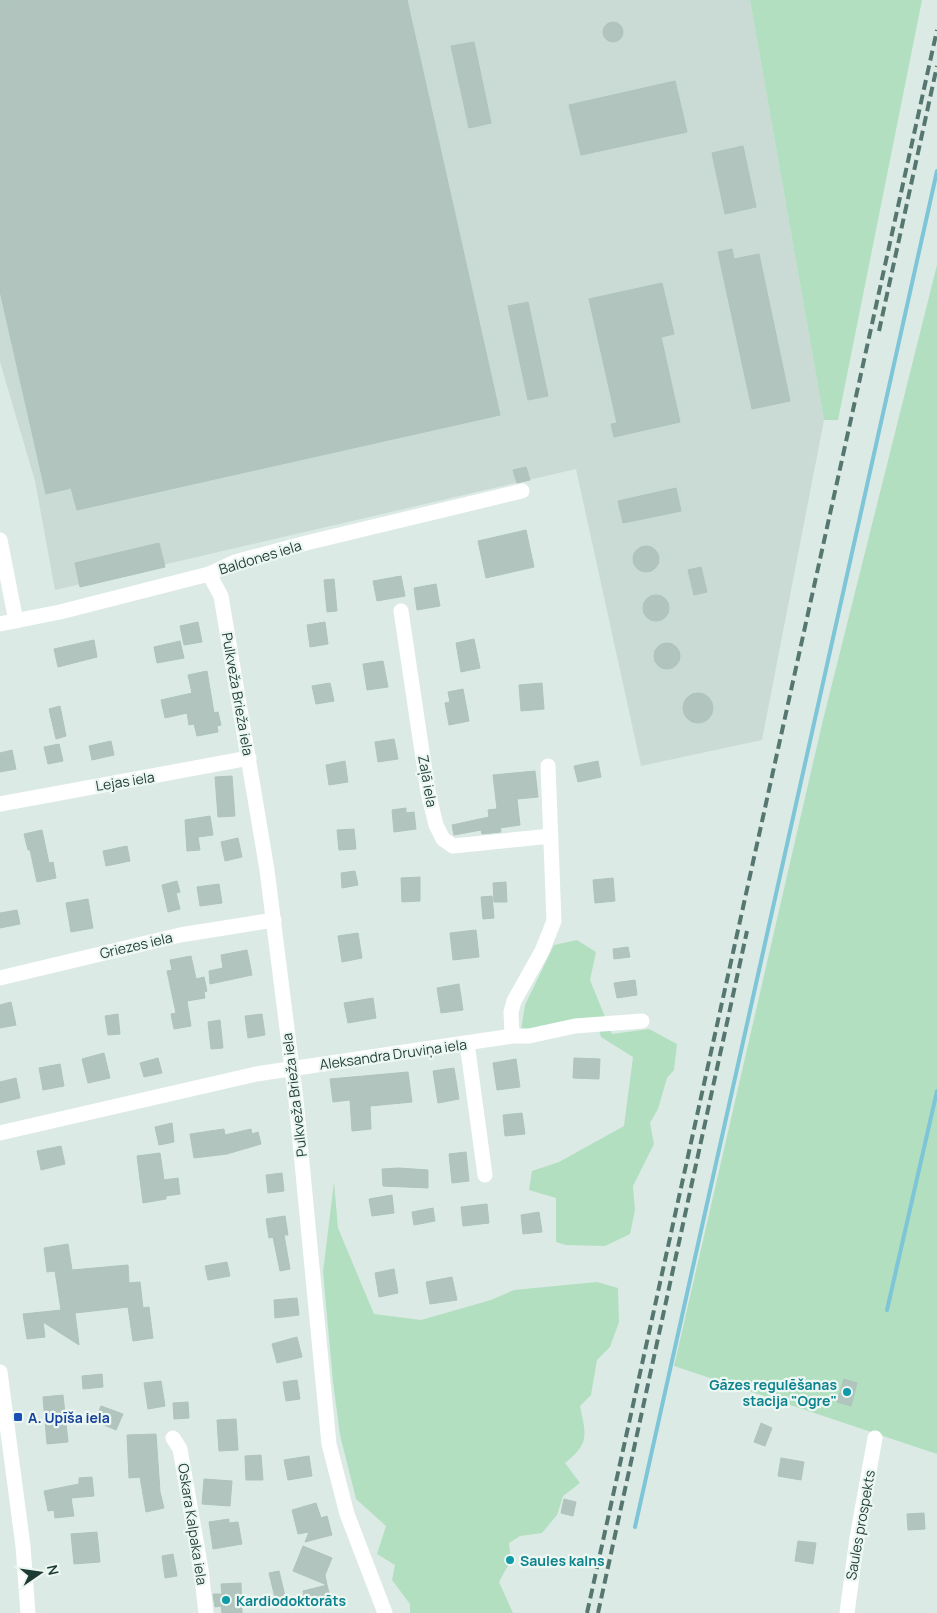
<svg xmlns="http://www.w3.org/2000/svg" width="937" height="1613" font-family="Manrope,sans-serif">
	<rect width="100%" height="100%" fill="#dceae5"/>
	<path fill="#cadad4" d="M 0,0 L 750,0 L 824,420 L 762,740 L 641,766 L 576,469 L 55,590 L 35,481 L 0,362 Z"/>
	<path fill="#b2dfc0" d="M 750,0 L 922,0 L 838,420 L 824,420 Z
		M 937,265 L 937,1454 L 674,1366 L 822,724 Z
		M 577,940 L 596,952 L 590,980 L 612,1034 L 649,1029 L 677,1044 L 674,1070 L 667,1078 L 658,1109 L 650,1123 L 654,1144 L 633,1186 L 635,1210 L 630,1234 L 605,1246 L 566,1245 L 556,1242 L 556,1198 L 529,1190 L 532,1171 L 559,1162 L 624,1126 L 633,1057 L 601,1037 L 596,1018 L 521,1030 L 525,1005 L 554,945 Z
		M 334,1182 L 338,1228 L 374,1314 L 421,1320 L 491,1300 L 514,1290 L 597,1282 L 618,1288 L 619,1322 L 610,1347 L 597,1360 L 591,1395 L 580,1406 C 586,1435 590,1443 565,1463 L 580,1483 L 563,1496 L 557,1515 L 542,1533 L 520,1536 L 509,1543 L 511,1560 L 499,1582 L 513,1613 L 410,1613 L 410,1604 L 392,1580 L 395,1565 L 377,1554 L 386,1526 L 356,1499 L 340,1435 L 333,1382 L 323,1272 Z"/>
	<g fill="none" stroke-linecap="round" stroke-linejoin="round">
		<path stroke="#7dc5d7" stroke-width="4" d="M 887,1310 L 937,1091
			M 635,1527 L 937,171"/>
	</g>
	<path fill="#b1c5be" stroke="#aec4bc" d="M 0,0 L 407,0 L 500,415 L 77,510 L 71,488 L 46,494 L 0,291 Z
		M603 32a10 10 0 1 1 20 0a10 10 0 1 1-20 0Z
		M 474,42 L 491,123 L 469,128 L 451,46 Z
		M 675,81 L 687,132 L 581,155 L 569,105 Z
		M 743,146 L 756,207 L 725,214 L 712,153 Z
		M 732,249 L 734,259 L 759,254 L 790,401 L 752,409 L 718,252 Z
		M 662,283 L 674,334 L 661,337 L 680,422 L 614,437 L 611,424 L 617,423 L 589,299 Z
		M 528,302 L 548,396 L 528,400 L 508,306 Z
		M 526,467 L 530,480 L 517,483 L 513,470 Z
		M 676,488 L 681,511 L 623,523 L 618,501 Z
		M 526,530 L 534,567 L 486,578 L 478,541 Z
		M 159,543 L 165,567 L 80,587 L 75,563 Z
		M633 559a13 13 0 1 1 26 0a13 13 0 1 1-26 0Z
		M 701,567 L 707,592 L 694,595 L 688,570 Z
		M 401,576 L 405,596 L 377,601 L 373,581 Z
		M 334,579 L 337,611 L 327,612 L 324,580 Z
		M 436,584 L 440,606 L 417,610 L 414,588 Z
		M643 608a13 13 0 1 1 26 0a13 13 0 1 1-26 0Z
		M 198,622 L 202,642 L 184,645 L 180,626 Z
		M 325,622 L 328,644 L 310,647 L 307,625 Z
		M 474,639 L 480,668 L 461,672 L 456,643 Z
		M 94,640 L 97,657 L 58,667 L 54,649 Z
		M 180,641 L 184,658 L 157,663 L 154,647 Z
		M654 656a13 13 0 1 1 26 0a13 13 0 1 1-26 0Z
		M 383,661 L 388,687 L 367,690 L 363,664 Z
		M 207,671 L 214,713 L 218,712 L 221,725 L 217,726 L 218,732 L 197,736 L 194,724 L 189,725 L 187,713 L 165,718 L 161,700 L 192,693 L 188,675 Z
		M 330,683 L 334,701 L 316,704 L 312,686 Z
		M 542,683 L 544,709 L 521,711 L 519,685 Z
		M 463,689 L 469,721 L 449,725 L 445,703 L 450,702 L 448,692 Z
		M683 708a15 15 0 1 1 30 0a15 15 0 1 1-30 0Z
		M 60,706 L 66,736 L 56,739 L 49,709 Z
		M 394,739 L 398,759 L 378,762 L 375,742 Z
		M 111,741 L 114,755 L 92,760 L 89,746 Z
		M 59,744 L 63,761 L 48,764 L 44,747 Z
		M 12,750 L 16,769 L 0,772 L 0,753 Z
		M 345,761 L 348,782 L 329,785 L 326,765 Z
		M 598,761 L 601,777 L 578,782 L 574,766 Z
		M 535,771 L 538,797 L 517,799 L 520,825 L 500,828 L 501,832 L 482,834 L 481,830 L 454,835 L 452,825 L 489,817 L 488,810 L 497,809 L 493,775 Z
		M 232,776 L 235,816 L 218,817 L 215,777 Z
		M 406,808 L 406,813 L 414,812 L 416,829 L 394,832 L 392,810 Z
		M 210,816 L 213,835 L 198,837 L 200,850 L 187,851 L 185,820 Z
		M 354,829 L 356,849 L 339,850 L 337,830 Z
		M 42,830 L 49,863 L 53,862 L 56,878 L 37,882 L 30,850 L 28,850 L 24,834 Z
		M 238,838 L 242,857 L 225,861 L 221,842 Z
		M 127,846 L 130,861 L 106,866 L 103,851 Z
		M 355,871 L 358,885 L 342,888 L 341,873 Z
		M 420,877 L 420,901 L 402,902 L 401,878 Z
		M 613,878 L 615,901 L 595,903 L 593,880 Z
		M 177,881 L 180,892 L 176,893 L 180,909 L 168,912 L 162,885 Z
		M 506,882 L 507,902 L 494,902 L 493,883 Z
		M 219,884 L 222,903 L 200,906 L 197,887 Z
		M 492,896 L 494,918 L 483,919 L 481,897 Z
		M 88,899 L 93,928 L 71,932 L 66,903 Z
		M 17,910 L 20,924 L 0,928 L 0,913 Z
		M 476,930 L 479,957 L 453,960 L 450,933 Z
		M 358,933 L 362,958 L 342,962 L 338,936 Z
		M 628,947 L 630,957 L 614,959 L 613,949 Z
		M 247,950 L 252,975 L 210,984 L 209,971 L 223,968 L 221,955 Z
		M 191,956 L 196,979 L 204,977 L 207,991 L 204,992 L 205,998 L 187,1001 L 191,1026 L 174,1029 L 171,1014 L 176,1013 L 167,971 L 172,970 L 170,960 Z
		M 635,980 L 637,995 L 617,998 L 614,983 Z
		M 459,984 L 463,1010 L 441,1013 L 437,988 Z
		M 373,998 L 376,1018 L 348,1023 L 344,1003 Z
		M 11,1002 L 16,1025 L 0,1028 L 0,1005 Z
		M 118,1014 L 120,1034 L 108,1035 L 105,1016 Z
		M 262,1014 L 265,1035 L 248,1038 L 245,1016 Z
		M 220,1020 L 223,1048 L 211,1049 L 208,1022 Z
		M 104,1053 L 110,1078 L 88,1083 L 82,1059 Z
		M 158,1058 L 162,1073 L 144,1077 L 140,1063 Z
		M 574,1058 L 600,1059 L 599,1079 L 573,1078 Z
		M 516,1059 L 520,1087 L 497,1090 L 493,1063 Z
		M 60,1064 L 64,1086 L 43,1090 L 39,1068 Z
		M 454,1068 L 459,1099 L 438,1103 L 433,1071 Z
		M 408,1072 L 412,1102 L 370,1106 L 371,1129 L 352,1131 L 350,1100 L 333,1102 L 330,1079 Z
		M 16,1078 L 20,1098 L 0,1103 L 0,1082 Z
		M 522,1113 L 525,1134 L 505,1136 L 503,1115 Z
		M 172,1123 L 174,1142 L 159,1145 L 155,1127 Z
		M 224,1129 L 225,1135 L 251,1129 L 252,1134 L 258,1132 L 261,1144 L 227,1154 L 194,1158 L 190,1134 Z
		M 61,1146 L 65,1164 L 41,1170 L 37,1151 Z
		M 466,1152 L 469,1181 L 452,1183 L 449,1154 Z
		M 160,1153 L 164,1180 L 178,1178 L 180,1194 L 166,1196 L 166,1199 L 143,1203 L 137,1156 Z
		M 399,1168 L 428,1170 L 428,1188 L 383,1186 L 382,1169 Z
		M 282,1173 L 284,1191 L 268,1193 L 266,1175 Z
		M 392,1195 L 394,1213 L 372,1216 L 369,1199 Z
		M 487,1204 L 489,1223 L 463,1226 L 461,1207 Z
		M 433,1208 L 435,1221 L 414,1225 L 412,1212 Z
		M 539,1212 L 542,1232 L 523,1234 L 521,1215 Z
		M 285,1216 L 288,1235 L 284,1235 L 290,1269 L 280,1271 L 273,1237 L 269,1238 L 266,1219 Z
		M 68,1244 L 72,1270 L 128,1265 L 129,1283 L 140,1282 L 143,1308 L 149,1307 L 153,1338 L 133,1341 L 128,1307 L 75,1313 L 79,1345 L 43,1322 L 45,1337 L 27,1339 L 23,1314 L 61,1310 L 55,1271 L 47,1272 L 44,1248 Z
		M 227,1262 L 230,1276 L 208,1280 L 205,1266 Z
		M 394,1269 L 398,1293 L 379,1297 L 375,1273 Z
		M 452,1277 L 457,1300 L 430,1304 L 426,1282 Z
		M 297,1298 L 299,1315 L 275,1318 L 274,1300 Z
		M 297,1337 L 302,1357 L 277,1363 L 272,1344 Z
		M 102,1374 L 103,1387 L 83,1389 L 82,1376 Z
		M 844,1379 L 857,1383 L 851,1406 L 837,1402 Z
		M 297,1380 L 300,1399 L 286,1401 L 283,1382 Z
		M 161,1381 L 165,1406 L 148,1409 L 144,1383 Z
		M 63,1395 L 68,1442 L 47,1444 L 43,1397 Z
		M 188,1402 L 189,1418 L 174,1419 L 173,1403 Z
		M 101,1406 L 123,1414 L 116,1430 L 95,1421 Z
		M 236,1419 L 238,1450 L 219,1451 L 217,1420 Z
		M 761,1423 L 772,1428 L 765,1446 L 754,1442 Z
		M 156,1434 L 160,1492 L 164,1508 L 146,1512 L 140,1477 L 129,1478 L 127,1435 Z
		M 261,1455 L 263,1480 L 246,1480 L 245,1456 Z
		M 309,1456 L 312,1476 L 288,1480 L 284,1460 Z
		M 781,1458 L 804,1462 L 801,1480 L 778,1476 Z
		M 92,1477 L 94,1496 L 71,1498 L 74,1516 L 55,1518 L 54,1510 L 48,1511 L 44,1491 L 79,1484 L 79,1478 Z
		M 204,1479 L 232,1481 L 230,1506 L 202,1504 Z
		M 564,1499 L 576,1502 L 573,1516 L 561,1513 Z
		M 316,1503 L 321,1518 L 327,1516 L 332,1535 L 305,1542 L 309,1532 L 298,1534 L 292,1510 Z
		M 924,1513 L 925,1529 L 908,1530 L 907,1514 Z
		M 229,1519 L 229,1523 L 238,1522 L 242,1544 L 213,1549 L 209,1522 Z
		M 97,1532 L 100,1562 L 74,1564 L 71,1534 Z
		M 798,1541 L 816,1543 L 813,1564 L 795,1561 Z
		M 303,1546 L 332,1558 L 325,1575 L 327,1585 L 293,1571 Z
		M 173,1554 L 177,1576 L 165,1578 L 162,1556 Z
		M 279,1571 L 287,1604 L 277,1606 L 269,1573 Z
		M 241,1583 L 242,1613 L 222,1613 L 221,1606 L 215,1607 L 213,1594 L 222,1594 L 221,1584 Z
		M 327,1585 L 330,1596 L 305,1602 L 303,1591 Z"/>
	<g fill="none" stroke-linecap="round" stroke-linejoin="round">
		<path stroke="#fff" stroke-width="15" d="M 0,540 L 16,621
			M 209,574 L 235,562 L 306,543 L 522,491
			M 401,611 L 428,792 L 436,825 L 443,839 L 453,846 L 551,836
			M 0,804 L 249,758
			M 0,978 L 180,935 L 274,920
			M 512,1036 L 511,1012 L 514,1001 L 542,951 L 554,921 L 548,766
			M 467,1043 L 485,1175
			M 0,1133 L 256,1074 L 512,1036 L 529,1036 L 575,1026 L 642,1021
			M 173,1438 L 180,1449 L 201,1569 L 206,1613
			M 847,1613 L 857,1538 L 875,1438"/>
		<path stroke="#fff" stroke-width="15" d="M 0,624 L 60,612 L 209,574 L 221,596 L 267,870 L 296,1100 L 329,1444 L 347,1514 L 385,1613
			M 0,1372 L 23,1546 L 28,1613"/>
		<path stroke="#567770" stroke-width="4" stroke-dasharray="10 5" stroke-linecap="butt" d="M 879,331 L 937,66
			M 587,1613 L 937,30
			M 598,1613 L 747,931"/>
	</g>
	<g fill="#0f9aa8" stroke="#edf7f2" stroke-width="2">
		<circle cx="847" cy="1392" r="5"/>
		<circle cx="510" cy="1560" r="5"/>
		<circle cx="226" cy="1600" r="5"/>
	</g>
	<rect fill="#1a4fb4" stroke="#edf7f2" stroke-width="2" x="13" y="1412" width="10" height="10" rx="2.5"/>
	<g text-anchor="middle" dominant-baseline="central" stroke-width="4.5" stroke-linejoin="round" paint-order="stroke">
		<g font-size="14" fill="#1d3b34" stroke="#edf7f2">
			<text transform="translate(260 557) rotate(-17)">Baldones iela</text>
			<text transform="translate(238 694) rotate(80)">Pulkveža Brieža iela</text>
			<text transform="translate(125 781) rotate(-9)">Lejas iela</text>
			<text transform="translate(428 781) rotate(80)">Zaļā iela</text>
			<text transform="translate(136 945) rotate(-13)">Griezes iela</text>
			<text transform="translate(393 1054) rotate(-8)">Aleksandra Druviņa iela</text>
			<text transform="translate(294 1095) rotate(-97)">Pulkveža Brieža iela</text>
			<text transform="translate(193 1524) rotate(81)">Oskara Kalpaka iela</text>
			<text transform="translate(860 1525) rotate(-80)">Saules prospekts</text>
		</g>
		<g font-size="14" font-weight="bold" fill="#0d838f" stroke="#edf7f2" text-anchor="start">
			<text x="837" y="1384" text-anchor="end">Gāzes regulēšanas<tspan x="837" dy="16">stacija "Ogre"</tspan></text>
			<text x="520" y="1560">Saules kalns</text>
			<text x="236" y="1600">Kardiodoktorāts</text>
		</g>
		<g font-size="14" font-weight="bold" fill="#164399" stroke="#edf7f2" text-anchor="start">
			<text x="28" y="1417">A. Upīša iela</text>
		</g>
	</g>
	<g transform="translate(40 1573) rotate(77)" stroke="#edf7f2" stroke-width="4" paint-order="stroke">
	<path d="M0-4L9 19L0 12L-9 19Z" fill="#1d3b34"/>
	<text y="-8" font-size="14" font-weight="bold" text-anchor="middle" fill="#1d3b34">N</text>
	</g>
</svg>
